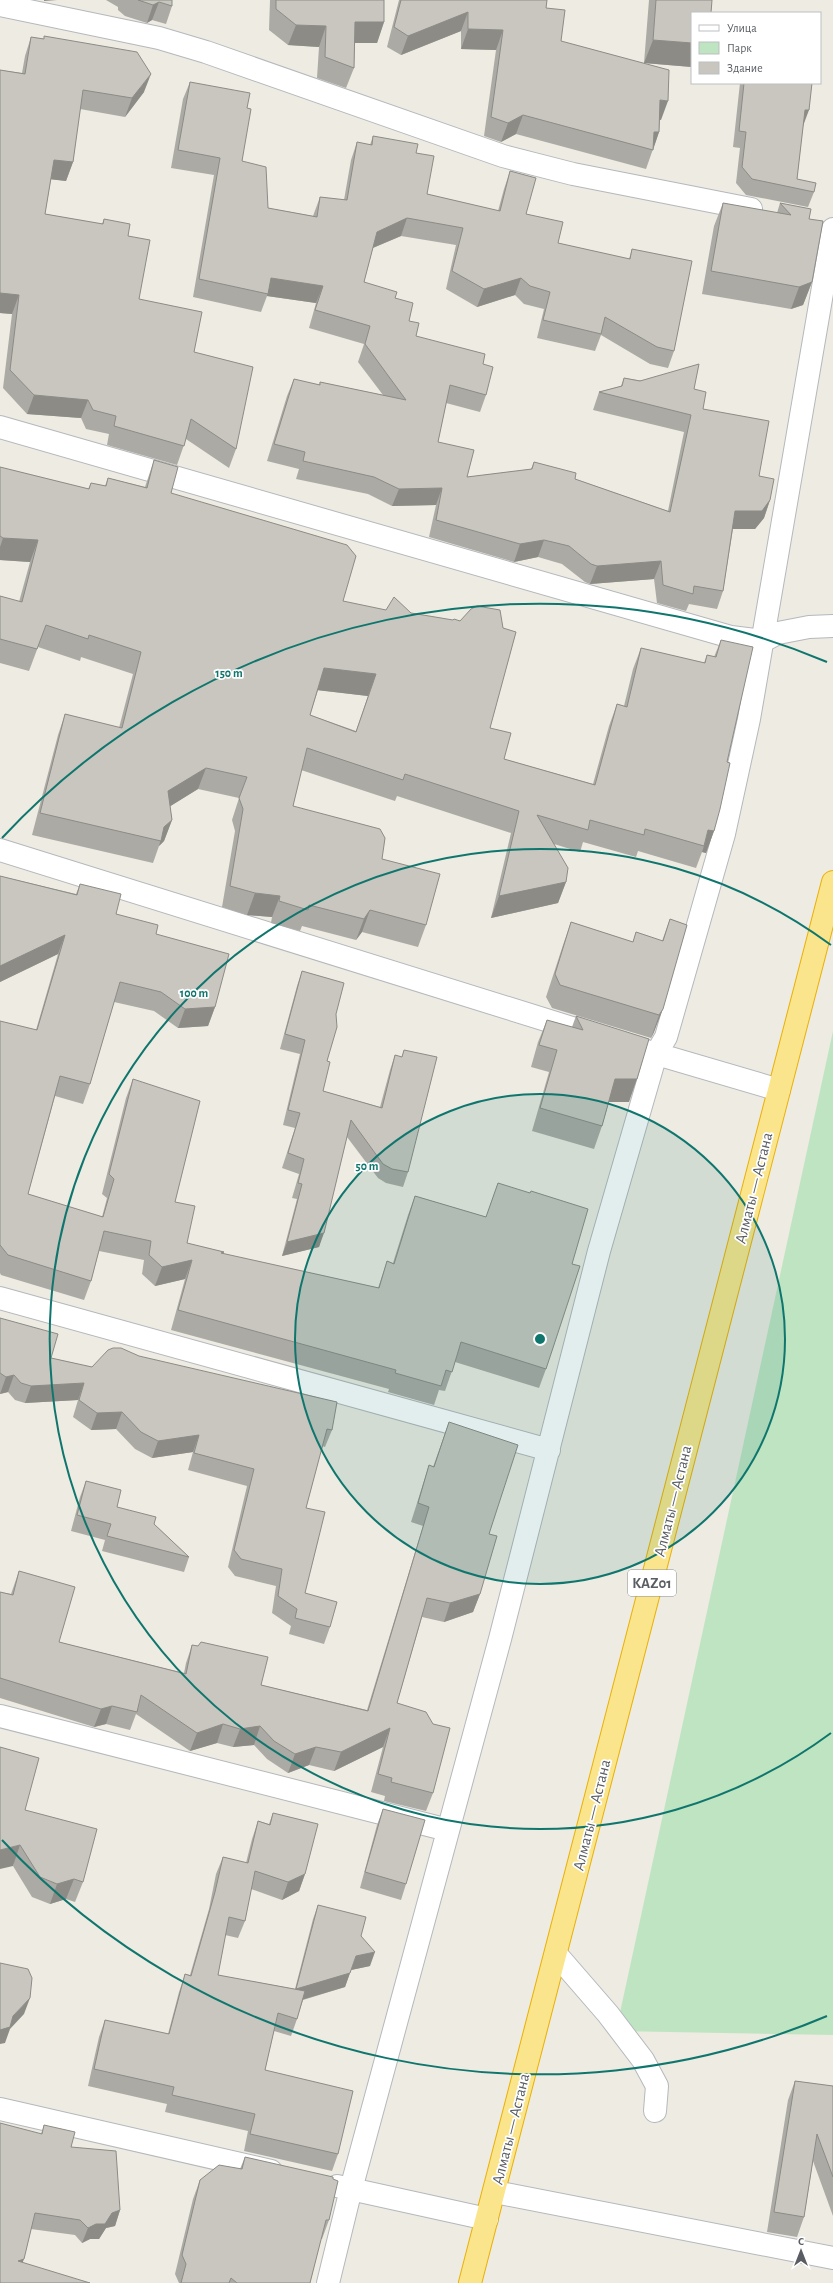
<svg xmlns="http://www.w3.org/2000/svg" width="833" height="2283" font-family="'Alegreya Sans',sans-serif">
	<rect width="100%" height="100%" fill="#edebe2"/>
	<path fill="#bfe4c1" d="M 833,1031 L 833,2035 L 616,2031 Z"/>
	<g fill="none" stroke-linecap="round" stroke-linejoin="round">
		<defs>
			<path id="minor" d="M 0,5 L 159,38 L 206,52 L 503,156 L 573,174 L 751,209
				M 0,427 L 731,637 L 763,641 L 778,633 L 809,627 L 833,626
				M 0,850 L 575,1029
				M 643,1050 L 779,1090
				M 0,1298 L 549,1450
				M 0,1716 L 448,1830
				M 556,1954 L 608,2014 L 643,2060 L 657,2086 L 655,2111
				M 0,2109 L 271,2171
				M 337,2186 L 487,2219
				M 495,2192 L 833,2258
				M 328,2283 L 351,2189 L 500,1639 L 599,1251 L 656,1054 L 666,1037 L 724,834 L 749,719 L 833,229"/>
			<path id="highway" d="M 470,2283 L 833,882"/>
		</defs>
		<use href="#minor" stroke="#b5b8bc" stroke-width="24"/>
		<use href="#highway" stroke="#eab005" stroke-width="24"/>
		<use href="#minor" stroke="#fff" stroke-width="22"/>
		<use href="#highway" stroke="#fae58c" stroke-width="22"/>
	</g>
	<path fill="#acaaa4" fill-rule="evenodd" d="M 106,0 L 172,0 L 172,6 L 166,24 L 152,20 L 147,23 L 125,16 L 118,10 L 118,7 Z
		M 270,0 L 384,0 L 384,22 L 377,43 L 355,43 L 354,68 L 346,88 L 317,78 L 319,47 L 288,45 L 269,30 Z
		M 399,0 L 547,0 L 546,8 L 561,41 L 661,120 L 660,120 L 659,132 L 646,169 L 516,134 L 501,142 L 484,136 L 496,50 L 461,49 L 461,31 L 401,55 L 387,47 Z
		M 649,0 L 712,0 L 692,13 L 692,67 L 644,63 Z
		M 44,36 L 144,92 L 125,117 L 80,109 L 73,162 L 66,181 L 51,179 L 45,214 L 102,224 L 104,219 L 128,236 L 139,299 L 194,352 L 236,449 L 229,468 L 186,439 L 177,465 L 107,445 L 109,434 L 86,429 L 81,418 L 27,414 L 3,388 L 12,314 L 0,313 L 0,70 L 22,73 L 25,56 L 31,37 L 44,39 Z
		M 190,82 L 247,108 L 242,161 L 268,208 L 313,216 L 320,197 L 344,200 L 351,160 L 357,142 L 370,145 L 373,136 L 416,153 L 427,194 L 498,211 L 504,189 L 510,171 L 526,214 L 558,243 L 629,259 L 632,249 L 674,351 L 668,368 L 650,364 L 601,335 L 595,351 L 537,338 L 544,309 L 524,304 L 515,295 L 477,307 L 446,289 L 456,245 L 401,236 L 373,248 L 364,282 L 395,298 L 409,321 L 416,336 L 483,364 L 486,395 L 480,412 L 446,403 L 438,442 L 467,477 L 531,469 L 534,462 L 575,479 L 668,511 L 684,432 L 593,410 L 599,392 L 621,386 L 624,378 L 694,389 L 703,409 L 759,476 L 770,500 L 764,518 L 755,529 L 733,529 L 723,591 L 717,609 L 689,604 L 686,611 L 657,603 L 654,579 L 590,584 L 585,582 L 562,564 L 538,557 L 514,562 L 429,537 L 436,505 L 392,506 L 368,494 L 296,479 L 299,469 L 267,461 L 287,396 L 294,379 L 319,385 L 320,382 L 383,395 L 358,362 L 364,344 L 309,328 L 316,303 L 267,296 L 261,312 L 193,297 L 214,175 L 171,168 L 183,99 Z
		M 740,83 L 812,83 L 803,126 L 797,179 L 814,192 L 808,207 L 746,195 L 736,183 L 740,148 L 733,147 Z
		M 723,203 L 777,213 L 780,203 L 809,219 L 812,282 L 803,305 L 791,309 L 702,294 L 714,226 Z
		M 154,460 L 171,493 L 343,601 L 490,728 L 504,759 L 593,784 L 609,726 L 617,704 L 624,706 L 633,669 L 641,648 L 704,663 L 707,655 L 714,657 L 721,640 L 727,762 L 714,831 L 706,853 L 702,852 L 696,868 L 638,851 L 636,857 L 583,842 L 580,852 L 554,844 L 566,882 L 558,903 L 491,918 L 511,833 L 397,796 L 395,801 L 301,770 L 293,806 L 382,859 L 426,925 L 418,947 L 362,932 L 356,940 L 302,926 L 300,931 L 271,923 L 272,917 L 247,915 L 222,907 L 235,831 L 232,820 L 239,798 L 198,789 L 170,806 L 172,820 L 164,841 L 159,846 L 153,863 L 32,835 L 58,735 L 65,714 L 119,728 L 133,674 L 81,657 L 80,661 L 38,647 L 29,671 L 0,663 L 0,596 L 19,602 L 30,562 L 0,560 L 0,467 L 88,489 L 91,483 L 105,486 L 108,478 L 145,487 ZM 318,690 L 368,696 L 356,731 L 310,715 Z
		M 0,876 L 76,894 L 80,884 L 116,914 L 156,934 L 215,1007 L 208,1026 L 178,1028 L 154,1011 L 114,1002 L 90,1084 L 83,1104 L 55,1096 L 28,1194 L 102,1217 L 107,1198 L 102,1194 L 126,1098 L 133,1079 L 175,1202 L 187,1243 L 224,1252 L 223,1254 L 378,1288 L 387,1261 L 393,1263 L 408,1215 L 415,1196 L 486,1217 L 498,1183 L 572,1264 L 546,1369 L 539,1388 L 455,1362 L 445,1391 L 439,1390 L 434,1405 L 388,1392 L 389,1389 L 171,1330 L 185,1279 L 155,1286 L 142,1274 L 144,1260 L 99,1251 L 91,1281 L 84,1300 L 1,1275 L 0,1273 L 0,1021 L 36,1030 L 58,954 L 0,982 Z
		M 670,919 L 687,925 L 654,1032 L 651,1038 L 552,1008 L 546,997 L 563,945 L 571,922 L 633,942 L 636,932 L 662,941 Z
		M 302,971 L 336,1014 L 327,1061 L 323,1091 L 380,1107 L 390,1070 L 395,1055 L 402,1057 L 404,1050 L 408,1172 L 403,1187 L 386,1183 L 378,1178 L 347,1137 L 319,1247 L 282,1256 L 297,1199 L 292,1198 L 299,1174 L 282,1168 L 295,1128 L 283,1125 L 300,1054 L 280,1049 L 297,986 Z
		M 576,1016 L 629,1102 L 609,1102 L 602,1126 L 594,1149 L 532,1131 L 549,1072 L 531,1067 L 538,1042 L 547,1020 L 572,1027 Z
		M 0,1318 L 51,1358 L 92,1367 L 139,1356 L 332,1430 L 325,1447 L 322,1446 L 306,1508 L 305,1593 L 330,1627 L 324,1644 L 289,1634 L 291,1626 L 272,1613 L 276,1586 L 235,1576 L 228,1567 L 247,1486 L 188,1470 L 193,1452 L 152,1458 L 135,1449 L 116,1429 L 91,1430 L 73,1417 L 78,1400 L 25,1403 L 15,1400 L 8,1392 L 0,1394 Z
		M 449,1422 L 489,1534 L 480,1594 L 473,1612 L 444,1622 L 422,1617 L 397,1703 L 433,1793 L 426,1811 L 384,1801 L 385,1796 L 371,1792 L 383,1747 L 334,1771 L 309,1765 L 288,1773 L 267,1759 L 254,1745 L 233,1747 L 217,1743 L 190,1751 L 136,1714 L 130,1730 L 106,1724 L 94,1727 L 0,1698 L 0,1592 L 11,1594 L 19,1571 L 59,1642 L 184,1673 L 186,1663 L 192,1645 L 261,1685 L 367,1710 L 423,1526 L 411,1522 L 429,1465 L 433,1467 Z
		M 86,1481 L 117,1507 L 154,1524 L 189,1557 L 184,1572 L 102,1551 L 105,1540 L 71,1531 L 80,1497 Z
		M 383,1809 L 406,1884 L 401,1900 L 360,1888 L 377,1825 Z
		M 25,1810 L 83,1882 L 75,1902 L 66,1899 L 50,1904 L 32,1897 L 13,1866 Z
		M 273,1813 L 305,1874 L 299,1891 L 282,1900 L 251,1889 L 245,1921 L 238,1938 L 225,1935 L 218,1975 L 295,1989 L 313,1919 L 318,1905 L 361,1936 L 370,1966 L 351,1970 L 345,1987 L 303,2000 L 297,2019 L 291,2036 L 274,2031 L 265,2070 L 338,2154 L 332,2171 L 244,2151 L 248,2131 L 165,2112 L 167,2104 L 88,2086 L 99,2037 L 105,2020 L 168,2034 L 179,1992 L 185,1974 L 190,1975 L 209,1909 L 216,1874 L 223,1857 L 246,1863 L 252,1839 L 258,1821 L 269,1824 Z
		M 795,2081 L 833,2086 L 833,2216 L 813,2161 L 804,2217 L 797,2237 L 767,2232 L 788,2100 Z
		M 44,2125 L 71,2147 L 120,2210 L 115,2226 L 106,2228 L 99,2239 L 90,2239 L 82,2243 L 75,2235 L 31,2229 L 22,2263 L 0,2283 L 41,2134 Z
		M 245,2157 L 333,2179 L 329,2220 L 322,2239 L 321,2239 L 310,2283 L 179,2283 L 175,2274 L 193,2199 L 200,2180 L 240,2169 Z"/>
	<path fill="#8c8b86" d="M 44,0 L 57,0 L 44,1 Z
		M 159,2 L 152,20 L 147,23 L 153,5 Z
		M 468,12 L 461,31 L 401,55 L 408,36 Z
		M 355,22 L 384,22 L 377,43 L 348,43 Z
		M 296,25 L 326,26 L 319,47 L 288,45 Z
		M 468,29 L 503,30 L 496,50 L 461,49 Z
		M 653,40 L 692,43 L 692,67 L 644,63 Z
		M 151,74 L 144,92 L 125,117 L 132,98 Z
		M 660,100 L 668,101 L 661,120 L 653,119 Z
		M 805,110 L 809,110 L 803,126 L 799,125 Z
		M 523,115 L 516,134 L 501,142 L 508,123 Z
		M 654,132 L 659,132 L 653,150 Z
		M 54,160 L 73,162 L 66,181 L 48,179 Z
		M 407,218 L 401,236 L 370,249 L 377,232 Z
		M 271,278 L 323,286 L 316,303 L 267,296 Z
		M 521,278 L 515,295 L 477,307 L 484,289 Z
		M 812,282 L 803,305 L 791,309 L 799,287 Z
		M 0,293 L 19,295 L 12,314 L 0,313 Z
		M 34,395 L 88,400 L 81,418 L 27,414 Z
		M 442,488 L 436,505 L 392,506 L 399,489 Z
		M 770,500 L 764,518 L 755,529 L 729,529 L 735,511 Z
		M 3,538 L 38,540 L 30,562 L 0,560 L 0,547 Z
		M 544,540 L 538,557 L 514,562 L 520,544 Z
		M 661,561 L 654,579 L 590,584 L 597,566 Z
		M 324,668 L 376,674 L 368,696 L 316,690 Z
		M 206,768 L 198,789 L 161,812 L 168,791 Z
		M 172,820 L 164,841 L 159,846 L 164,827 Z
		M 708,830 L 714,831 L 706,853 L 702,852 L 704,846 Z
		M 566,882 L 558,903 L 491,918 L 499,896 Z
		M 255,893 L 280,896 L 272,917 L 247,915 Z
		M 370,910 L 362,932 L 356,940 L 364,919 Z
		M 65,935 L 58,954 L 0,982 L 0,966 Z
		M 215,1007 L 208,1026 L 178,1028 L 185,1009 Z
		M 663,1009 L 654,1032 L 651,1038 L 659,1015 Z
		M 615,1079 L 637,1079 L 629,1102 L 607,1102 Z
		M 324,1233 L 319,1247 L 282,1256 L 287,1242 Z
		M 192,1260 L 185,1279 L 155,1286 L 162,1267 Z
		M 14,1375 L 8,1392 L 0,1394 L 6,1377 Z
		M 84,1383 L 78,1400 L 25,1403 L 31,1386 Z
		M 122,1412 L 116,1429 L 91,1430 L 97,1413 Z
		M 199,1435 L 193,1452 L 152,1458 L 158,1441 Z
		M 480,1594 L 473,1612 L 444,1622 L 450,1603 Z
		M 112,1706 L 106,1724 L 94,1727 L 101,1709 Z
		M 223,1724 L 217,1743 L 190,1751 L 197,1733 Z
		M 260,1726 L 254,1745 L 233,1747 L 240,1729 Z
		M 390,1728 L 383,1747 L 334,1771 L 341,1752 Z
		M 316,1747 L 309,1765 L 288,1773 L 295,1754 Z
		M 20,1845 L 13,1866 L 0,1869 L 0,1850 Z
		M 305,1874 L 299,1891 L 282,1900 L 288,1882 Z
		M 74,1879 L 66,1899 L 50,1904 L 57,1884 Z
		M 375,1952 L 370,1966 L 351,1970 L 356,1956 Z
		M 350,1973 L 345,1987 L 291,2003 L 296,1989 Z
		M 30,1998 L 24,2014 L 10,2029 L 5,2043 L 0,2044 L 0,2030 Z
		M 120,2210 L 115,2226 L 106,2228 L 99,2239 L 90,2239 L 82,2243 L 88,2228 L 112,2213 Z
		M 24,2259 L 18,2274 L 18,2261 Z"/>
	<path fill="#c8c6bf" stroke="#8c8b86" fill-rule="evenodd" d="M 138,0 L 172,0 L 172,6 L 159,2 L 153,5 Z
		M 276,0 L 384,0 L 384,22 L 355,22 L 354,68 L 325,57 L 326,26 L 296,25 L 276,9 Z
		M 401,0 L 547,0 L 546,8 L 565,10 L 561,41 L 669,70 L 668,101 L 660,100 L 659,132 L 654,132 L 653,150 L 523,115 L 508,123 L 491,117 L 503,30 L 468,29 L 468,12 L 408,36 L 394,27 Z
		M 656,0 L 712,0 L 711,13 L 692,13 L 692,43 L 653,40 Z
		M 44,36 L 137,52 L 151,74 L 132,98 L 83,90 L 73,162 L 54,160 L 45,214 L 103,224 L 104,219 L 130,224 L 128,236 L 150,240 L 139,299 L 202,312 L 194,352 L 253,367 L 236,449 L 191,419 L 184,446 L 114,426 L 116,416 L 93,410 L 88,400 L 34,395 L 10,370 L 19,295 L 0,293 L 0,70 L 25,74 L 31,37 L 44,39 Z
		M 190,82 L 250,93 L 247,108 L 251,109 L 242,161 L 266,167 L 268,208 L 317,217 L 320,197 L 347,200 L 357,142 L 372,145 L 373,136 L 418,144 L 416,153 L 434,156 L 427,194 L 500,211 L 510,171 L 536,178 L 526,214 L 563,222 L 558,243 L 630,259 L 632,249 L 692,261 L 674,351 L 657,347 L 605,317 L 601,334 L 543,320 L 550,292 L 530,286 L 521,278 L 484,289 L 452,271 L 463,228 L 407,218 L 377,232 L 364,282 L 397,292 L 395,298 L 413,303 L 409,321 L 419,323 L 416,336 L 485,354 L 483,364 L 493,367 L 486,395 L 450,385 L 438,442 L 474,450 L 467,477 L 532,469 L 534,462 L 576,473 L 575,479 L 670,512 L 691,415 L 599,392 L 622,386 L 624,378 L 640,381 L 699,364 L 694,389 L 706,392 L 703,409 L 769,421 L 759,476 L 774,479 L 770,500 L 762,511 L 735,511 L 723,591 L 694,586 L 693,594 L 663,585 L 661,561 L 597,566 L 591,564 L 569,546 L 544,540 L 520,544 L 436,520 L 442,488 L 399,489 L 374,477 L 303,461 L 305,452 L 274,444 L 294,379 L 320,385 L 320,382 L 406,400 L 365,344 L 370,326 L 315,310 L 323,286 L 271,278 L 268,294 L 199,279 L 220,158 L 178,150 Z
		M 744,83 L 812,83 L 809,110 L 805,110 L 797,179 L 816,183 L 814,192 L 752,179 L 742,167 L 746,132 L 739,131 Z
		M 723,203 L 791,215 L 780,203 L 811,209 L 809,219 L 823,221 L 812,282 L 799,287 L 711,271 Z
		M 154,460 L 178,467 L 171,493 L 347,545 L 356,556 L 343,601 L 386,610 L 394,597 L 411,613 L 453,620 L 454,619 L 460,621 L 471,609 L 477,606 L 500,610 L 503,628 L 516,632 L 490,728 L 511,733 L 504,759 L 595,785 L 617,704 L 627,707 L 641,648 L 705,663 L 707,655 L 716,657 L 721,640 L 753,647 L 727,762 L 730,763 L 720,809 L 714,831 L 708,830 L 704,846 L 645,829 L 644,835 L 590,820 L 588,830 L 537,815 L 568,868 L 566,882 L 499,896 L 519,811 L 405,774 L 403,780 L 307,748 L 293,806 L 380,829 L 385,838 L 382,859 L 440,874 L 426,925 L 370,910 L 364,919 L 309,905 L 308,910 L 279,901 L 280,896 L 255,893 L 230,886 L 243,809 L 239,798 L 247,777 L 206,768 L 168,791 L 172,820 L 164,827 L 161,841 L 40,813 L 65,714 L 122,728 L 141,652 L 89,635 L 88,639 L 46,625 L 37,649 L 0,639 L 0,596 L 22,602 L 38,540 L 3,538 L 0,536 L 0,467 L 89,489 L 91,483 L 106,486 L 108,478 L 147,488 ZM 324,668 L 376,674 L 356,732 L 310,715 Z
		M 0,876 L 77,895 L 80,884 L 121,894 L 116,914 L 158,925 L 156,934 L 229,954 L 215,1007 L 185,1009 L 161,992 L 120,982 L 90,1084 L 60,1076 L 28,1194 L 103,1217 L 114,1179 L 109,1174 L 133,1079 L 200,1101 L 175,1202 L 195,1206 L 187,1243 L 224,1252 L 221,1253 L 379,1288 L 387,1261 L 394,1264 L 415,1196 L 486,1217 L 498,1183 L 530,1193 L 531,1191 L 588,1209 L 572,1264 L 580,1266 L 546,1369 L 461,1342 L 452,1372 L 446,1370 L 441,1386 L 395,1373 L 396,1370 L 178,1310 L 192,1260 L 162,1267 L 149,1255 L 151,1241 L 104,1231 L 91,1281 L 8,1255 L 0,1245 L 0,1021 L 37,1030 L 65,935 L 0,966 Z
		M 670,919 L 687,925 L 663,1009 L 659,1015 L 560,985 L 555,974 L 571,922 L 633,942 L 636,932 L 663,941 Z
		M 302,971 L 344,983 L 336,1014 L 337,1027 L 327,1061 L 330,1062 L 323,1091 L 382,1108 L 395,1055 L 402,1057 L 404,1050 L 437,1057 L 408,1172 L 392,1169 L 383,1164 L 351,1120 L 324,1233 L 287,1242 L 302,1184 L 298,1183 L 304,1159 L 288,1153 L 300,1113 L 288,1110 L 305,1040 L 285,1034 Z
		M 576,1016 L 649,1039 L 637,1079 L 615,1079 L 602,1126 L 540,1108 L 557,1050 L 539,1045 L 547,1020 L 583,1030 Z
		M 0,1318 L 58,1334 L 51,1358 L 92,1367 L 108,1350 L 113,1348 L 121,1348 L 139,1356 L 337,1402 L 332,1430 L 327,1429 L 306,1508 L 325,1512 L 305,1593 L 337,1602 L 330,1627 L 295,1618 L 297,1609 L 278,1596 L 282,1569 L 241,1559 L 234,1550 L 254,1469 L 194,1453 L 199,1435 L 158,1441 L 141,1432 L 122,1412 L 97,1413 L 79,1400 L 84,1383 L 31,1386 L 21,1383 L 14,1375 L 6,1377 L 0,1373 Z
		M 449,1422 L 518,1445 L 489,1534 L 497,1536 L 480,1594 L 450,1603 L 427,1598 L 397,1703 L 426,1712 L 433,1724 L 450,1728 L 433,1793 L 391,1782 L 392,1778 L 378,1774 L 390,1728 L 341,1752 L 316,1747 L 295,1754 L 274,1741 L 260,1726 L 240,1729 L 223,1724 L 197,1733 L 141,1695 L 137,1712 L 112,1706 L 101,1709 L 0,1678 L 0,1592 L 13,1595 L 19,1571 L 75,1587 L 59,1642 L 186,1674 L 192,1645 L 198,1646 L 201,1642 L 268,1657 L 261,1685 L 368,1711 L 429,1507 L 418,1503 L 429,1465 L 434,1467 Z
		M 86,1481 L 121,1490 L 117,1507 L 156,1517 L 154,1524 L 189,1557 L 107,1536 L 111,1524 L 77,1515 Z
		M 0,1747 L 39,1758 L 25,1810 L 97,1829 L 83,1882 L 74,1879 L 57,1884 L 40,1877 L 20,1845 L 0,1850 Z
		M 383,1809 L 425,1820 L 406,1884 L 365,1872 Z
		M 273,1813 L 318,1824 L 305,1874 L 288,1882 L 255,1871 L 245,1921 L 229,1917 L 218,1975 L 305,1991 L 297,2019 L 278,2013 L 265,2070 L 353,2091 L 338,2154 L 250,2134 L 255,2114 L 172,2095 L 174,2087 L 94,2069 L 105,2020 L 169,2034 L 185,1974 L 191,1976 L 215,1892 L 223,1857 L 248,1863 L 258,1821 L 270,1825 Z
		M 318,1905 L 366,1917 L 361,1936 L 375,1952 L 356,1956 L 350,1973 L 296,1989 Z
		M 0,1963 L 28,1969 L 32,1978 L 30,1998 L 13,2016 L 10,2027 L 0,2030 Z
		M 795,2081 L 833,2086 L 833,2177 L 817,2134 L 804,2217 L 774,2212 Z
		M 0,2123 L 42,2134 L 44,2125 L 75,2132 L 71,2147 L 116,2151 L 120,2210 L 112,2213 L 105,2224 L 96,2224 L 88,2228 L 80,2220 L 35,2213 L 24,2259 L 18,2261 L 90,2283 L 0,2283 Z
		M 245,2157 L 333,2177 L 333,2179 L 338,2181 L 329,2220 L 326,2220 L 310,2283 L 237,2283 L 231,2278 L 229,2283 L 181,2283 L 186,2264 L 182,2255 L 200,2180 L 219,2165 L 242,2169 Z"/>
	<circle cx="540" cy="1339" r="245" fill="#0f766e" fill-opacity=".12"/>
	<g fill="none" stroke="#0f766e" stroke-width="2">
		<circle cx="540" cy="1339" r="245"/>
		<path d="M831 1733A490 490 0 1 1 831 945"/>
		<path d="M827 2016A735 735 0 0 1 2 1840M2 838A735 735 0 0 1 827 662"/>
	</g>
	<g text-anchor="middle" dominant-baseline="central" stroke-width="3.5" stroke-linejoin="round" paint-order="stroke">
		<rect fill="#fff" stroke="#8c8e92" stroke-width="1" x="628" y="1570" width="48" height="26" rx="3"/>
		<g font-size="15" font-weight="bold" fill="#5a5e63">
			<text x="652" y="1583">KАZ01</text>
		</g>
		<g font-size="16" fill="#5a5e63" stroke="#fff">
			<text transform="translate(754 1188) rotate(-76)">Алматы — Астана</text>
			<text transform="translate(673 1501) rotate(-76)">Алматы — Астана</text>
			<text transform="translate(592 1815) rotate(-76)">Алматы — Астана</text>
			<text transform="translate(511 2129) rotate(-76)">Алматы — Астана</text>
		</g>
	</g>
	<circle cx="540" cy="1339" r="6" fill="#0f766e" stroke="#fff" stroke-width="2"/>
	<g font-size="12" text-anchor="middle" font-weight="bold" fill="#0f766e" stroke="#fff" stroke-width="3.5" stroke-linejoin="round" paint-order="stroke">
		<text x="229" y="677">150 m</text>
		<text x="194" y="997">100 m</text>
		<text x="367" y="1170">50 m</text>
	</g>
	<rect x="691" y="12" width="130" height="72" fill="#ffffff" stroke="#bdbfc1"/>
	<rect x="699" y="25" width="20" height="6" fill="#ffffff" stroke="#bdbfc1"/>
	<text x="727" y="32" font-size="12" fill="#5a5e63">Улица</text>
	<rect x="699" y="42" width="20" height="12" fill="#bfe4c1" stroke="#bdbfc1"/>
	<text x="727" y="52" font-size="12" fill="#5a5e63">Парк</text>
	<rect x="699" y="62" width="20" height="12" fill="#c8c6bf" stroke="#bdbfc1"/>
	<text x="727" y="72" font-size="12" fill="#5a5e63">Здание</text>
	<g transform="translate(801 2251)" stroke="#ffffff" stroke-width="3" paint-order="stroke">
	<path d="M0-3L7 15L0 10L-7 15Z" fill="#5a5e63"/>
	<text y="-6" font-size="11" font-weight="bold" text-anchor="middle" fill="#5a5e63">С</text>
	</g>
</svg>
